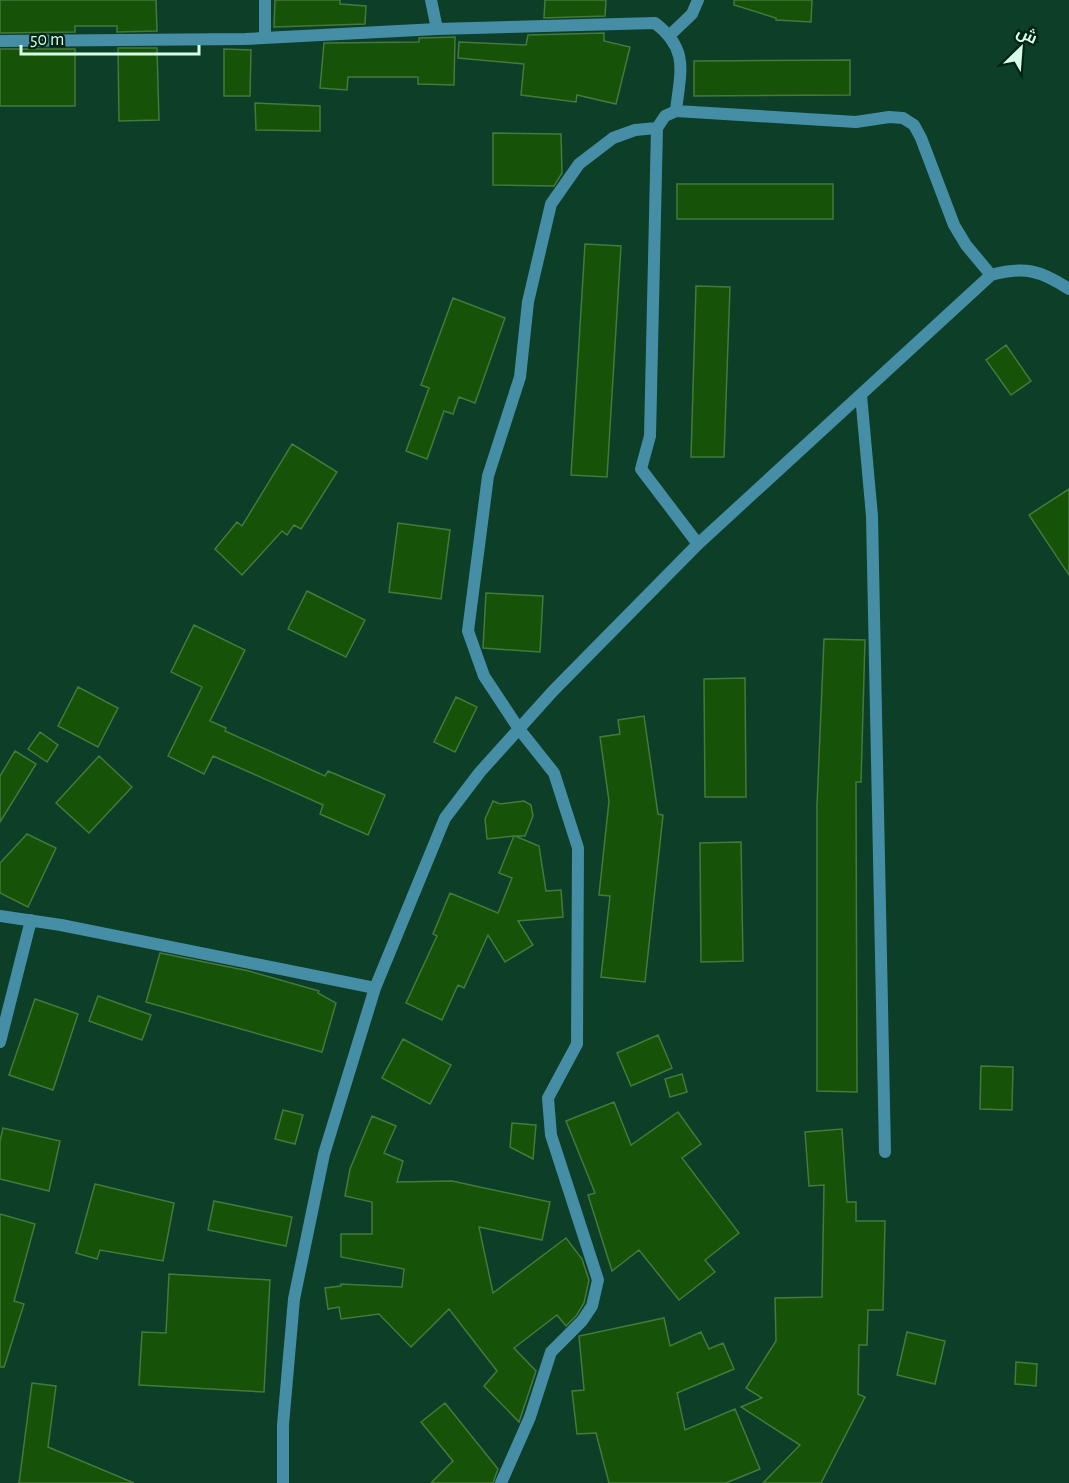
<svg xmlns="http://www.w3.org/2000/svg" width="1069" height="1483" font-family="'Alegreya Sans',Cairo,sans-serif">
	<rect width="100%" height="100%" fill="#0c3e28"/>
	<path fill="#175209" stroke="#45793b" stroke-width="1.5" d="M 0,0 L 156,0 L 157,31 L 117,32 L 117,26 L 75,26 L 75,32 L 0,33 Z
		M 275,0 L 340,0 L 340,4 L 366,6 L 365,24 L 274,27 Z
		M 545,0 L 606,0 L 605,16 L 544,18 Z
		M 734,0 L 812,0 L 811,22 L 776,20 L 776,18 L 734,5 Z
		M 604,33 L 604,41 L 630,47 L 616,104 L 577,95 L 576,102 L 521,95 L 524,64 L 458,58 L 459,42 L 526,45 L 528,35 Z
		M 455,37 L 454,85 L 418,84 L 418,77 L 348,77 L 347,90 L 320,88 L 324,43 L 419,42 L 419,38 Z
		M 118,48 L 157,48 L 159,120 L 119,121 Z
		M 0,49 L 75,49 L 75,106 L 0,106 Z
		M 224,49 L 251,50 L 250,96 L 224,96 Z
		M 850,60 L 850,95 L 694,96 L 694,61 Z
		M 255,103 L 320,106 L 320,131 L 256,130 Z
		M 493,133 L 561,134 L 562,173 L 554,186 L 493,185 Z
		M 677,184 L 833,184 L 833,219 L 677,219 Z
		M 585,244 L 621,246 L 607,477 L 571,475 Z
		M 696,286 L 730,287 L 724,457 L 691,457 Z
		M 453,298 L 505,318 L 475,403 L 459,397 L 453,414 L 444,411 L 427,459 L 406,451 L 429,388 L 421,385 Z
		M 1006,345 L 1031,381 L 1011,395 L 986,360 Z
		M 292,444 L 337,472 L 301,529 L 294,525 L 287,535 L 282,531 L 242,575 L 215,549 L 237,522 L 242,526 Z
		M 1069,489 L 1069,575 L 1029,515 Z
		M 398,523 L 450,530 L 441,599 L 389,592 Z
		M 307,591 L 365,620 L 346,657 L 288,629 Z
		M 486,593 L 543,596 L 540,652 L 483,648 Z
		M 194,625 L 245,650 L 210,721 L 226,728 L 225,731 L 325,776 L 328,771 L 385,795 L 368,835 L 320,814 L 323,805 L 213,756 L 204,774 L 168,756 L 202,687 L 171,672 Z
		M 824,639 L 865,640 L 861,782 L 856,782 L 857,1092 L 817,1091 L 817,805 Z
		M 745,678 L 746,797 L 705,797 L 704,679 Z
		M 78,687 L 118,708 L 98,747 L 58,726 Z
		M 456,697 L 477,707 L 455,752 L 434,742 Z
		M 644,716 L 658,814 L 663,815 L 645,982 L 601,977 L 610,896 L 599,895 L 609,801 L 600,737 L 620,734 L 618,720 Z
		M 40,732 L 58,745 L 47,762 L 28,749 Z
		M 15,751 L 36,764 L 0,822 L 0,776 Z
		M 99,756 L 132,787 L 89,833 L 56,803 Z
		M 493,801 L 500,804 L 524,801 L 531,805 L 533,816 L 525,836 L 515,836 L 539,846 L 546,891 L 561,890 L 563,917 L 518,921 L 533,945 L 505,962 L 488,935 L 464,988 L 458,985 L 442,1020 L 406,1003 L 437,936 L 433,934 L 450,893 L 498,913 L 512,878 L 499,873 L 514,836 L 487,839 L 485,819 Z
		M 27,834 L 56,848 L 28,907 L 0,893 L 0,863 Z
		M 741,842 L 743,961 L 701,962 L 700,843 Z
		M 160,953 L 249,971 L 319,991 L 318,993 L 336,1003 L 322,1052 L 146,1002 Z
		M 98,996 L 151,1015 L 142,1040 L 89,1021 Z
		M 35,999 L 78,1014 L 53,1090 L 9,1075 Z
		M 658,1035 L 672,1068 L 631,1086 L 617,1053 Z
		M 403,1039 L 451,1065 L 430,1104 L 382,1078 Z
		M 981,1066 L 1013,1067 L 1012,1110 L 980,1109 Z
		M 682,1074 L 687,1092 L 670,1097 L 665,1079 Z
		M 614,1102 L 631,1145 L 678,1112 L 701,1144 L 682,1158 L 739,1233 L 705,1260 L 715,1272 L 679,1300 L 639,1250 L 612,1271 L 588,1195 L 595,1193 L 566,1121 Z
		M 283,1110 L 303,1115 L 295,1144 L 275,1139 Z
		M 372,1116 L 396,1126 L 384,1153 L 403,1161 L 397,1182 L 452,1181 L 550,1202 L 542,1240 L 479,1227 L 493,1293 L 566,1238 L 582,1259 L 589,1280 L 584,1303 L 576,1316 L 566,1326 L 557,1315 L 514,1348 L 536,1371 L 519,1422 L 484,1386 L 497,1371 L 449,1309 L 411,1347 L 379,1314 L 341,1319 L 339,1307 L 328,1309 L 325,1288 L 341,1286 L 341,1284 L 402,1287 L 404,1269 L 341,1257 L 341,1234 L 372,1234 L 372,1202 L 345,1196 L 350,1169 Z
		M 512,1123 L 536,1125 L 533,1159 L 510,1147 Z
		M 3,1128 L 60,1141 L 49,1191 L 0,1179 L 0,1141 Z
		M 842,1129 L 847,1202 L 856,1202 L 856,1221 L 885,1221 L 883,1310 L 868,1310 L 867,1345 L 859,1345 L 858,1394 L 865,1397 L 821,1483 L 763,1483 L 800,1445 L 741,1407 L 762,1398 L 746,1388 L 776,1341 L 775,1298 L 822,1297 L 824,1185 L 809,1186 L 805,1132 Z
		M 95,1184 L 174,1203 L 163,1261 L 100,1250 L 97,1259 L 76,1253 Z
		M 214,1201 L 292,1217 L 286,1246 L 208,1230 Z
		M 0,1214 L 35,1224 L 14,1301 L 24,1304 L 4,1367 L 0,1367 Z
		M 169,1274 L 270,1280 L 264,1392 L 139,1385 L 142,1332 L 166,1333 Z
		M 664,1318 L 670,1346 L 701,1332 L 709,1349 L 723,1343 L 734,1369 L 677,1393 L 685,1430 L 735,1409 L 760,1469 L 726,1483 L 609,1483 L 596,1433 L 577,1434 L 572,1391 L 584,1390 L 579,1336 Z
		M 907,1332 L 945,1341 L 935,1384 L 897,1375 Z
		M 1016,1362 L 1037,1364 L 1036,1386 L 1015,1384 Z
		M 32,1383 L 56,1386 L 48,1447 L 134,1483 L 19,1483 Z
		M 445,1403 L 498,1469 L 493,1483 L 431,1483 L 453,1461 L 421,1422 Z"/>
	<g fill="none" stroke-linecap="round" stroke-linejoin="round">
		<path stroke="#458ea5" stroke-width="12" d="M 431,0 L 437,29
			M 670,35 L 692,14 L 698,0
			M 265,38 L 265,0
			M 0,41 L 245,39 L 437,29 L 655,23 C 690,50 680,72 676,111
			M 861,395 L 872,516 L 885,1152
			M 698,544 L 641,469 L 650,436 L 657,128 L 665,116 L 676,111 L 856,122 L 889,117 L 903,118 L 914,125 L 921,138 L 954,225 L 966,245 L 991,275
			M 0,916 L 61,925 L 375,988
			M 0,1042 L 31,920
			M 283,1483 L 283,1425 L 294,1299 L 324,1154 L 375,988 L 445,818 L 480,772 L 553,691 L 698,544 L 991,275 C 1024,266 1040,270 1069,289
			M 501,1483 L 530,1417 L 551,1352 L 582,1321 L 592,1306 L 598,1280 L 551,1135 L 548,1098 L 577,1044 L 578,848 L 554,773 L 519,729 L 484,676 L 468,631 L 488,476 L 520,377 L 528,302 L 551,204 L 579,164 L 613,138 L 635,130 L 657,128"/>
	</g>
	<g transform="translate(1021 48) rotate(25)" stroke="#002313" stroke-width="4.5" paint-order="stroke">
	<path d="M0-4.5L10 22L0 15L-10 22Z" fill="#d5ffe7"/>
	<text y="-9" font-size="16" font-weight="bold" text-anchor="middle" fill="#d5ffe7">ش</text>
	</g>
	<path d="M21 45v9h178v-9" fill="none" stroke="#d5ffe7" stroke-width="3"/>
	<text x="30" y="45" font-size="18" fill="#d5ffe7" stroke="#002313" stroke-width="4.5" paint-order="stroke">50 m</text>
</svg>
